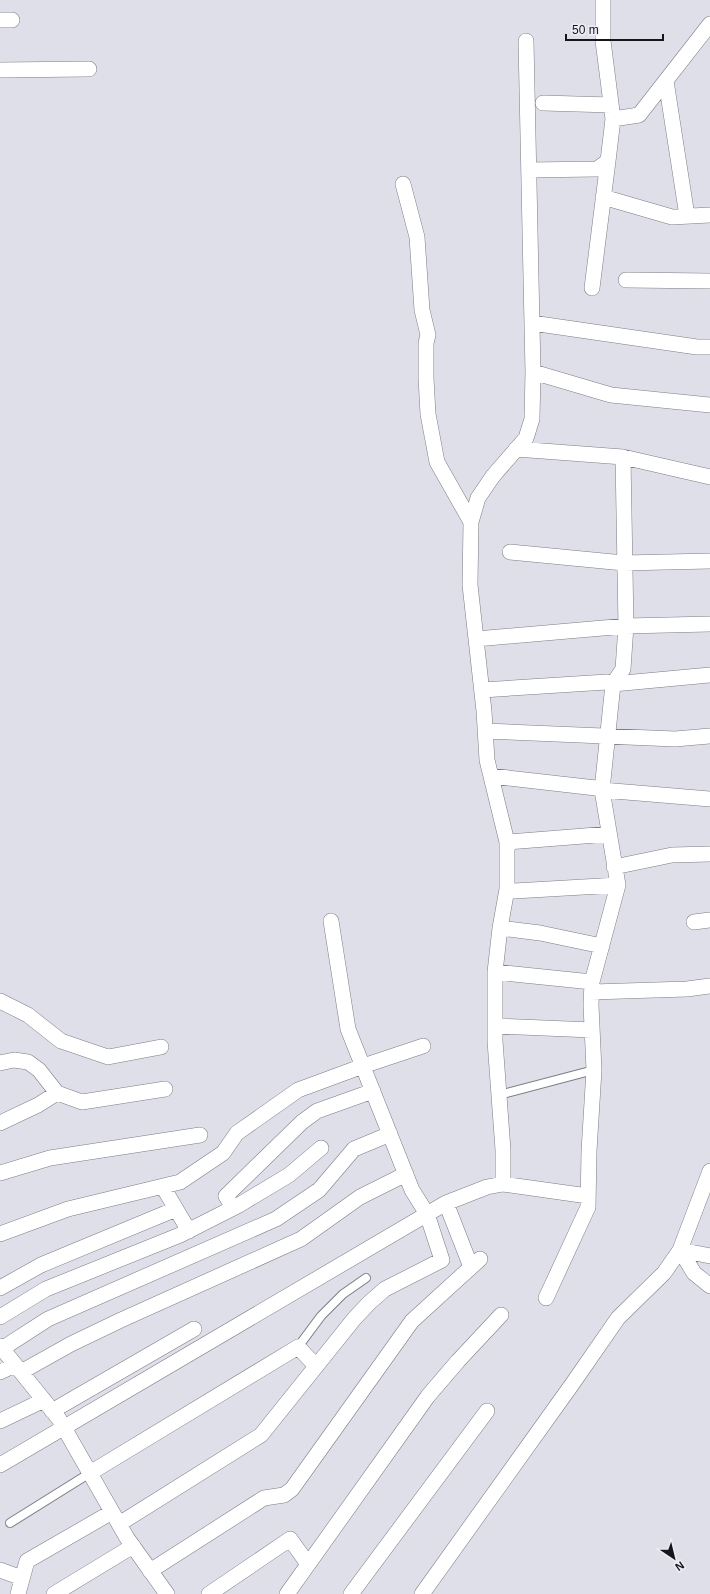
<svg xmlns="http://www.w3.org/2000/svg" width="710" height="1594" font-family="Helvetica,sans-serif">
	<rect width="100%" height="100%" fill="#dfdfe9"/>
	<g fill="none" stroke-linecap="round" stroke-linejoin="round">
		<defs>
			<path id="service" d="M 499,1095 L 594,1070
				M 298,1347 L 321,1316 L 343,1294 L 366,1278
				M 10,1523 L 90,1473"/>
			<path id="minor" d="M 603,0 L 603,41 L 613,119
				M 0,20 L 12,20
				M 0,70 L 89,69
				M 666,81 L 687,216
				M 543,103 L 611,105
				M 529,170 L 597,169 L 608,161 L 613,119 L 639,115 L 710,24
				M 403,184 L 417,237 L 422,310 L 428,335 L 426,343 L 426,378 L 428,414 L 437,462 L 471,522
				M 603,197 L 672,217 L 710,215
				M 626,280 L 710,281
				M 592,288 L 608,161
				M 532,323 L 697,347 L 710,347
				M 533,372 L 611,395 L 710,405
				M 516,449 L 623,457 L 710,477
				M 510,552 L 624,563 L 710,561
				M 476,639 L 626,626 L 710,624
				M 613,684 L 710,675
				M 482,690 L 607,682
				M 486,731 L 675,739 L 710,736
				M 491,776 L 596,788
				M 602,790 L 710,799
				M 507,842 L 609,834
				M 614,867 L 672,855 L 710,854
				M 507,889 L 514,891 L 618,885
				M 694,922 L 710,920
				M 500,928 L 540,933 L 602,946
				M 495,972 L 592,982
				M 592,992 L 687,989 L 710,986
				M 0,1001 L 28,1015 L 61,1041 L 108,1057 L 161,1047
				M 495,1026 L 592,1030
				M 0,1063 L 14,1060 L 28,1062 L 39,1070 L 57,1093 L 82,1102 L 165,1089
				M 0,1123 L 38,1105 L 57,1093
				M 0,1173 L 50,1158 L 200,1135
				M 503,1184 L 503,1150 L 495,1041 L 495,972 L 500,928 L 507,889 L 507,842 L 487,760 L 484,711 L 470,585 L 471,522 L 478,498 L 493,476 L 526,438 L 532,419 L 533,372 L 526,41
				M 163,1187 L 189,1231
				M 446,1203 L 471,1267
				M 233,1208 L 226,1196 L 302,1122 L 317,1111 L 373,1091
				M 0,1234 L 68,1209 L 180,1182 L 223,1153 L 237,1133 L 298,1090 L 363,1066 L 423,1046
				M 680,1250 L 694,1273 L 710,1286
				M 680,1250 L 710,1256
				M 0,1288 L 41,1265 L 176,1209
				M 546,1298 L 588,1207 L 589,1151 L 594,1070 L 591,1005 L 592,982 L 618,885 L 602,790 L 613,684 L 623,669 L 626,626 L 623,457
				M 0,1317 L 46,1289 L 180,1235 L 239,1205 L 289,1175 L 321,1148
				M 0,1346 L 59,1419 L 127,1538 L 167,1594
				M 0,1350 L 48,1319 L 276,1219 L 319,1190 L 354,1149 L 390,1134
				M 0,1372 L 15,1365
				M 21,1372 L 71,1344 L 121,1320 L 301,1239 L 360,1197 L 406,1174
				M 52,1411 L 194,1329
				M 0,1421 L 44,1400
				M 0,1465 L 446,1203 L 487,1187 L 503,1184 L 588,1196
				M 90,1473 L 298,1347 L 316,1366
				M 119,1524 L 261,1435 L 354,1319 L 369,1303 L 385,1289 L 442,1260 L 427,1214 L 412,1190 L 348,1029 L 331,921
				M 0,1570 L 22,1578
				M 150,1571 L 264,1498 L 284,1495 L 292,1489 L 412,1321 L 480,1259
				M 18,1594 L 27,1561 L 112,1512
				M 54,1594 L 133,1546
				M 209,1594 L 290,1539 L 308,1564
				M 287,1594 L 428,1396 L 458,1361 L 501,1315
				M 351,1594 L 487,1411
				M 422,1594 L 573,1383 L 618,1318 L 664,1273 L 680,1250 L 710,1171"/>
		</defs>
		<use href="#service" stroke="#7c7c85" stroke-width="10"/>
		<use href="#minor" stroke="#7c7c85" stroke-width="16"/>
		<use href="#service" stroke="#fff" stroke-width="8"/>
		<use href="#minor" stroke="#fff" stroke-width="15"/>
	</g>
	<g transform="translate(674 1558) rotate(145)" stroke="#edecf6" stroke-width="3" paint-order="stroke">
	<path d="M0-3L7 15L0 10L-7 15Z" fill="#161519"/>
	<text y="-6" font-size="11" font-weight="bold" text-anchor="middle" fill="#161519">N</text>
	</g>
	<path d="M566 34v6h97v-6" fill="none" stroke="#161519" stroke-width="2"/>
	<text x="572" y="34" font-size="12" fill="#161519" stroke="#edecf6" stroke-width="3" paint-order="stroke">50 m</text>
</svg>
